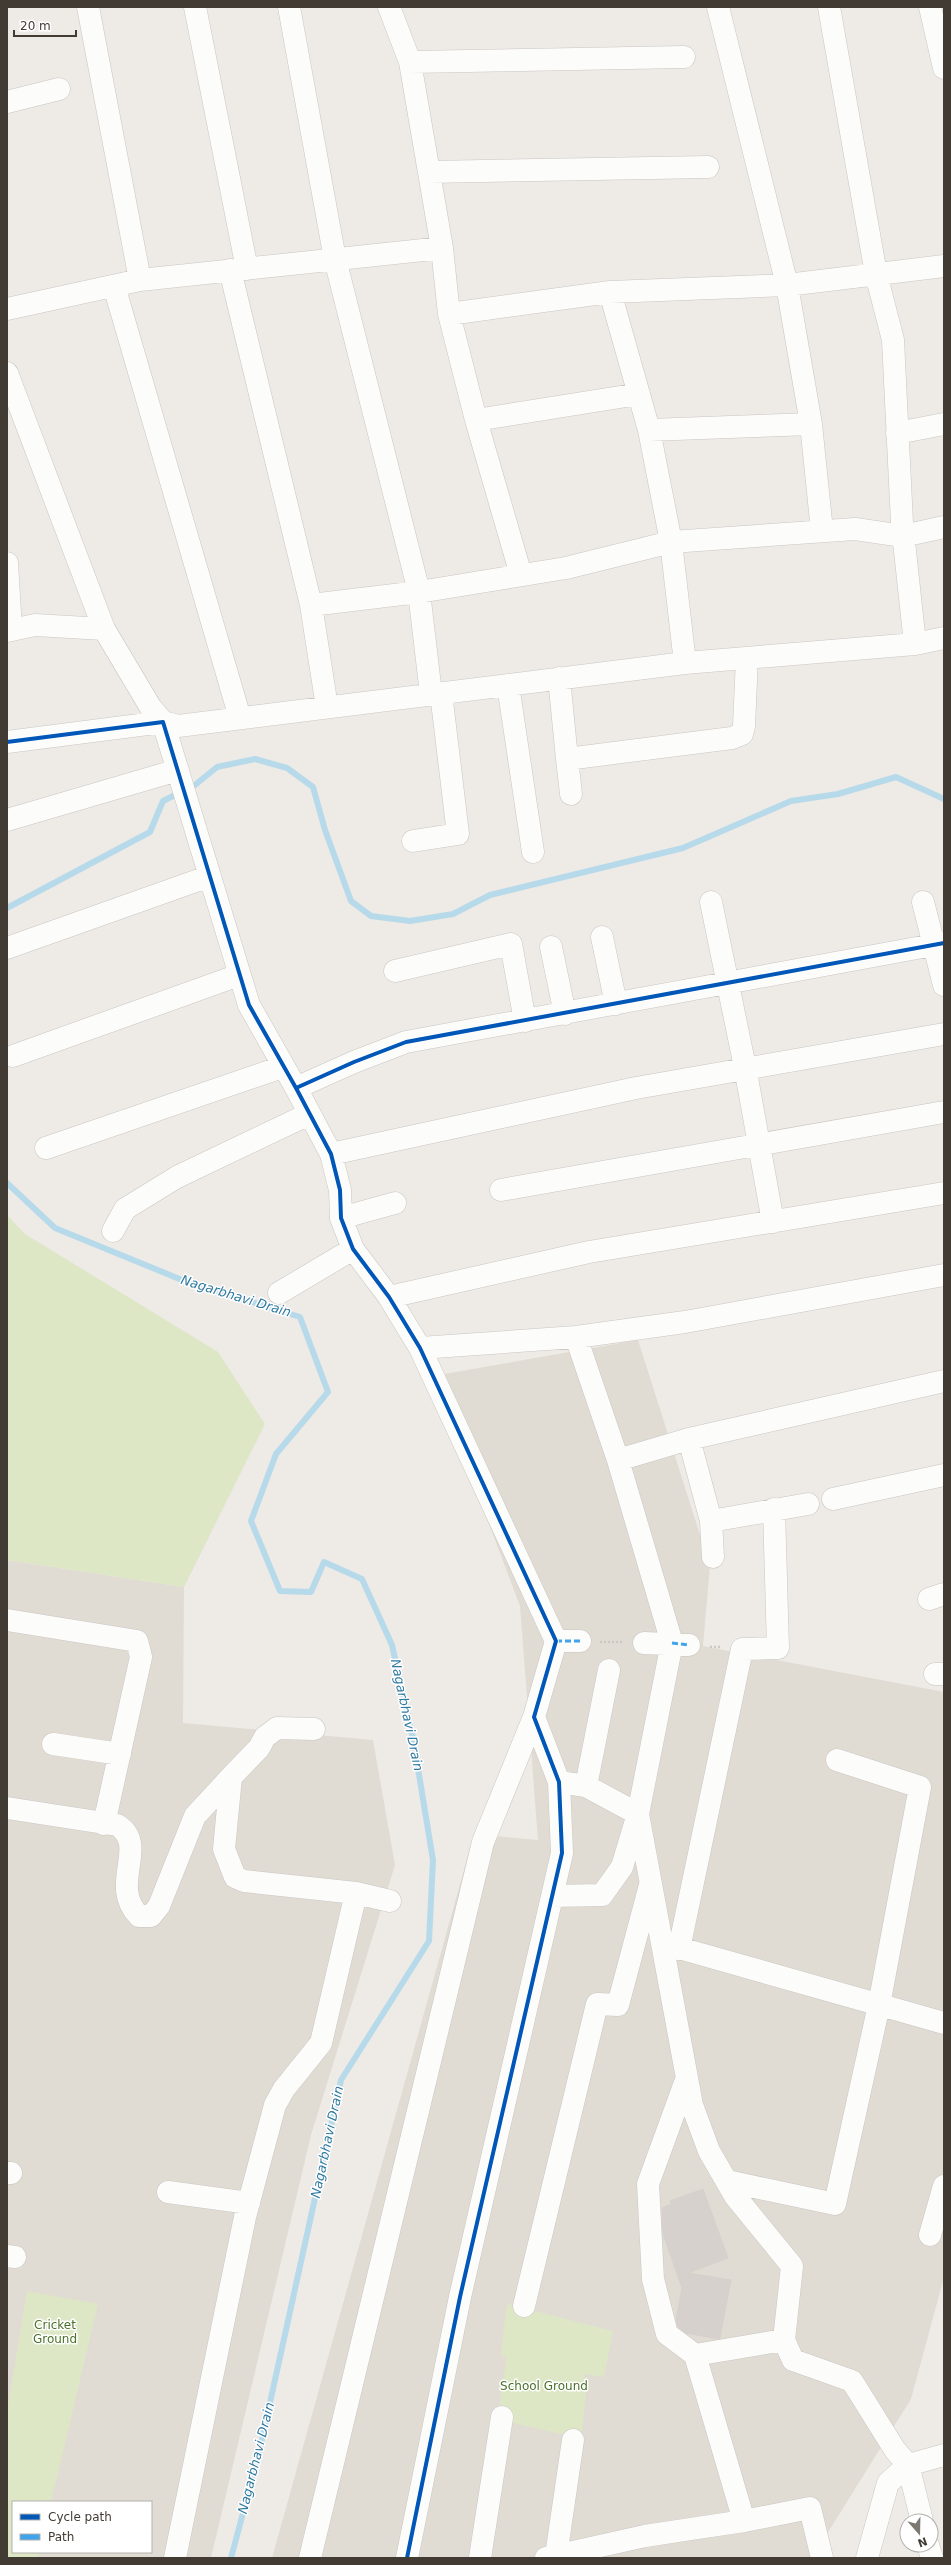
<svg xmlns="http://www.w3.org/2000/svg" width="951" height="2565" font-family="'DejaVu Sans',sans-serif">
	<rect width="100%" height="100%" fill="#eeeae6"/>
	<path fill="#e1dcd3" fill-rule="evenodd" d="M 638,1340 L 710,1566 L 703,1646 L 944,1692 L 944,2277 L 911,2399 L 812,2558 L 272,2558 L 474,1834 L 538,1840 L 520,1606 L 433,1376 Z
		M 7,1560 L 184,1587 L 183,1723 L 373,1740 L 395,1865 L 311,2135 L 211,2558 L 7,2558 ZM 13,2502 L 151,2502 L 151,2552 L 13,2552 Z"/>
	<path fill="#dde7c6" d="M 7,1215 L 25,1234 L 218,1352 L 265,1424 L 184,1587 L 7,1560 Z
		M 27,2291 L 98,2304 L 51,2502 L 13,2502 L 13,2552 L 39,2552 L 38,2558 L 7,2558 L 7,2413 Z
		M 507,2304 L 613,2331 L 604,2377 L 584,2374 L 586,2395 L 581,2439 L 497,2419 L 507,2358 L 501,2355 Z"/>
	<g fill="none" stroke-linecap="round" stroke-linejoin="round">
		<path stroke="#b7daeb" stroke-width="6" d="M 7,908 L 150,832 L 163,801 L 195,785 L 217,767 L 255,759 L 287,768 L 313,787 L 325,830 L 351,901 L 371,916 L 410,921 L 453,914 L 490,895 L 683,848 L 791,801 L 838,794 L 896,777 L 944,799
			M 7,1183 L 55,1228 L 182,1280 L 300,1317 L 328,1392 L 276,1454 L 251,1521 L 280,1591 L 311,1592 L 324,1562 L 362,1579 L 392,1645 L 413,1738 L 433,1860 L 429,1941 L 341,2080 L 258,2457 L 231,2558"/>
	</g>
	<path fill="#d6d1cd" stroke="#d6d1cc" d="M 703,2189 L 728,2258 L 689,2273 L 731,2280 L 720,2338 L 718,2339 L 686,2333 L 678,2327 L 676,2320 L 682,2288 L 663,2234 L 662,2208 L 671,2204 L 670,2201 Z"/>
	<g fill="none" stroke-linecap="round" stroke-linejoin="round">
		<defs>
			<path id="minor" d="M 88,7 L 140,280
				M 195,7 L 247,269
				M 289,7 L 335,259 L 419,592 L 431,694
				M 389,7 L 410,62 L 442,248
				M 718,7 L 787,285 L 811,424 L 822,531
				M 829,7 L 876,274 L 893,340 L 902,523 L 915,644
				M 930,7 L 944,68
				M 410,62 L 684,57
				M 7,102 L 59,89
				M 429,172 L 708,167
				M 230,270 L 311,605 L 327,707
				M 114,286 L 240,718
				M 610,292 L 649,430 L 671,542 L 685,663
				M 7,309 L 140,280 L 442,248 L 449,314 L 476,420 L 521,575
				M 449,314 L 610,292 L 787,285 L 944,266
				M 7,373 L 104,629 L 151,708 L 163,722 L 178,726 L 685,663 L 915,644 L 944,638
				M 476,420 L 639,394
				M 649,430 L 811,424
				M 897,433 L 944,424
				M 7,563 L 11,630
				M 311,605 L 419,592 L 566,568 L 671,542 L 855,529 L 903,536 L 944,527
				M 7,631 L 35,625 L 104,629
				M 559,678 L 567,759 L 732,738 L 742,734 L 744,726 L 747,658
				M 508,685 L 533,852
				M 7,742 L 163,722 L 249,1005 L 296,1088 L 354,1062 L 406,1042 L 944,943
				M 567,759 L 571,794
				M 7,820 L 178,770
				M 413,841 L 458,834 L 441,693
				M 711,902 L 745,1067 L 773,1222
				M 923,902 L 944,985
				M 602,937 L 616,1004
				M 551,947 L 565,1014
				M 7,948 L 210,876
				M 395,971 L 511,944 L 525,1021
				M 13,1056 L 239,975
				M 296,1088 L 331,1154 L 340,1190 L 341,1218 L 353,1249 L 389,1297 L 420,1348 L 556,1641 L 534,1717 L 559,1782 L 562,1853 L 460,2297 L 407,2558
				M 46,1148 L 282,1067
				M 331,1154 L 636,1088 L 944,1034
				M 501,1190 L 944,1112
				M 341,1218 L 395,1203
				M 113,1231 L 125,1209 L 177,1177 L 309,1114
				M 279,1293 L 353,1249
				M 389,1297 L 589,1252 L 944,1193
				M 576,1337 L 618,1460 L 689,1439 L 711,1521 L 808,1504
				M 420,1348 L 576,1337 L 685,1322 L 944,1275
				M 689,1439 L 944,1381
				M 833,1499 L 944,1475
				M 711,1521 L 713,1557
				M 929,1599 L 944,1594
				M 7,1620 L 137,1641 L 141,1657 L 104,1824
				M 556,1641 L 580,1641
				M 644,1643 L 689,1645
				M 935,1674 L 944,1674
				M 53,1744 L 120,1754
				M 559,1782 L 586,1786 L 638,1814 L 692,2105 L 709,2151 L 735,2196 L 792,2266 L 784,2340 L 793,2360 L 852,2381 L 895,2450 L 908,2465 L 922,2521
				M 586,1786 L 609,1670
				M 7,1808 L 117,1825 C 150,1845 108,1885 139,1916 L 151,1916 L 159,1906 L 195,1816 L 231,1777
				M 356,1893 L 390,1901
				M 552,1896 L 602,1895 L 622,1867 L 638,1814 L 672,1643 L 618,1460
				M 665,1944 L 944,2023
				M 679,1949 L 742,1649 L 778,1648 L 774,1509
				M 686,2080 L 648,2184 L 653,2279 L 667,2334 L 695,2355 L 744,2521
				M 7,2173 L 11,2173
				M 727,2181 L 835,2204 L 879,2005 L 920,1787 L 837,1760
				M 168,2192 L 249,2203
				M 930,2235 L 944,2186
				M 7,2256 L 15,2257
				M 524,2306 L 597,2004 L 618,2005 L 650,1885
				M 695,2355 L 784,2340
				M 928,2545 L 932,2558
				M 556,2556 L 573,2440
				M 175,2558 L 245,2217 L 275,2105 L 284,2089 L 321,2043 L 356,1893 L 244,1881 L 235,1877 L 224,1849 L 231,1777 L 259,1748 L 265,1737 L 277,1728 L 314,1729
				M 310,2558 L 483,1842 L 534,1717
				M 480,2558 L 502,2417
				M 546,2558 L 645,2536 L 744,2521 L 810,2508 L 822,2558
				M 867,2558 L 888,2483 L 908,2465 L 944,2455"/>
		</defs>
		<use href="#minor" stroke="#cac6c2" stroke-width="23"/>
		<path stroke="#ccc9c5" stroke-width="2.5" stroke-dasharray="2 2" stroke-linecap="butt" d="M 600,1642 L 623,1642
			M 710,1647 L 721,1647"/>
		<use href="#minor" stroke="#fcfcfb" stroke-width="22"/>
		<path stroke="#3fa4eb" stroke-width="3" stroke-dasharray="6 3" stroke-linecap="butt" d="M 556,1641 L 580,1641
			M 672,1643 L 689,1645"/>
		<defs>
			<path id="cycleway" d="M 7,742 L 163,722 L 249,1005 L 296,1088 L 354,1062 L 406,1042 L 944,943
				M 296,1088 L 331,1154 L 340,1190 L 341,1218 L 353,1249 L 389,1297 L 420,1348 L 556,1641 L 534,1717 L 559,1782 L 562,1853 L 460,2297 L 407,2558"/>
		</defs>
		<use href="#cycleway" stroke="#fff" stroke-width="6"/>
		<use href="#cycleway" stroke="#0057b8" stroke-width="4"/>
	</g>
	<g text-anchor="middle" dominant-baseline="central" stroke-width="3" stroke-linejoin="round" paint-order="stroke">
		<g font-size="12" fill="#4a7129" stroke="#fff">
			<text x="55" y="2325">Cricket<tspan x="55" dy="14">Ground</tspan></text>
			<text x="544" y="2386">School Ground</text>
		</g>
		<g font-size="13" font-style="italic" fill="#2f7aa1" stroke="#fff">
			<text transform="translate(236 1296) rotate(17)">Nagarbhavi Drain</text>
			<text transform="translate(407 1715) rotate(78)">Nagarbhavi Drain</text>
			<text transform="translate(327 2142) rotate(-78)">Nagarbhavi Drain</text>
			<text transform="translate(256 2458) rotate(-76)">Nagarbhavi Drain</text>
		</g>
	</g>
	<rect width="951" height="2565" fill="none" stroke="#423b33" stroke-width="16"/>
	<rect x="12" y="2501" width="140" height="52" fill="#ffffff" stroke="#b3b1ad"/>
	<rect x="20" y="2514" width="20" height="6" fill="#0057b8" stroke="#b3b1ad"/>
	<text x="48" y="2521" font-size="12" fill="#423b33">Cycle path</text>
	<rect x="20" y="2534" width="20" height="6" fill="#3fa4eb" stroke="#b3b1ad"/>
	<text x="48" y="2541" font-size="12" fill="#423b33">Path</text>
	<g transform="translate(919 2533) rotate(160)"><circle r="19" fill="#ffffff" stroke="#b3b1ad"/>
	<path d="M0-3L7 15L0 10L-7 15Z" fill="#7e7872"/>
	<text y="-6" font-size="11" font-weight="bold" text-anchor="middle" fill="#423b33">N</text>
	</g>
	<path d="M14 30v6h62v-6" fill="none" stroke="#423b33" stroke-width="2"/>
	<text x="20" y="30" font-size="12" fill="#423b33" stroke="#ffffff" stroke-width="3" paint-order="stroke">20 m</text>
</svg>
